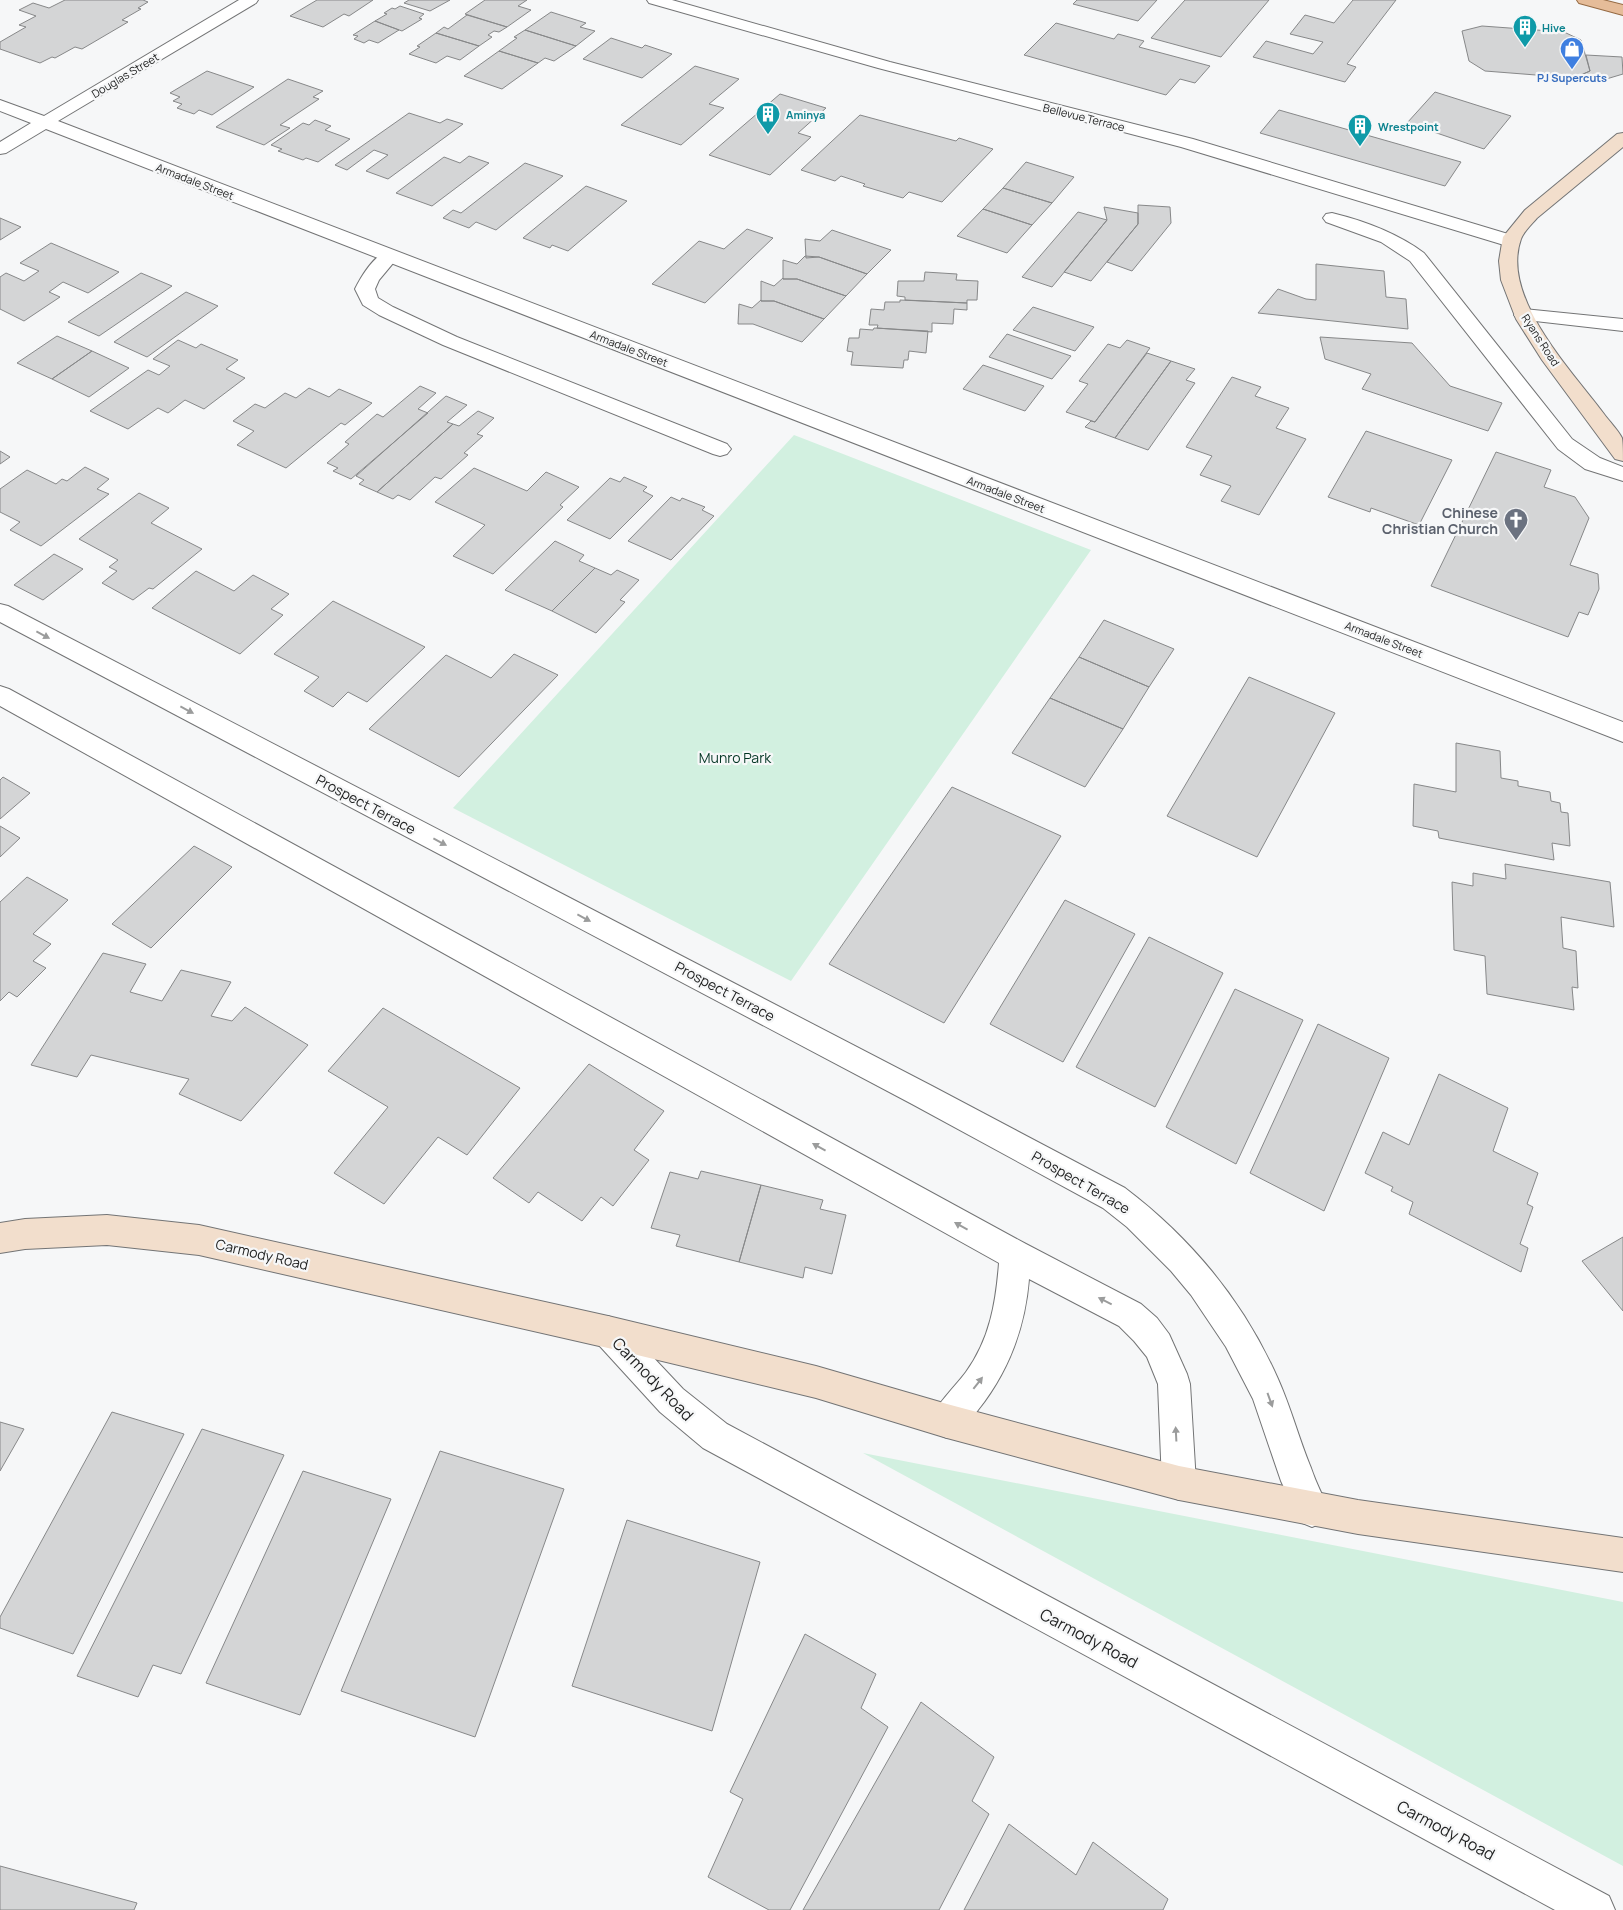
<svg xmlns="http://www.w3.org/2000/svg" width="1623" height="1910" font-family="Manrope,sans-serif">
	<rect width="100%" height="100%" fill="#f6f7f8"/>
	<path fill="#d2f0e0" d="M 794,435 L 1091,550 L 791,981 L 453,808 Z
		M 863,1453 L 1623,1602 L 1623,1866 Z"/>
	<path fill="#d4d5d6" stroke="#878889" d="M 65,0 L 143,0 L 148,2 L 138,8 L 141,9 L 122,20 L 128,22 L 82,49 L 75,47 L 55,58 L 52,57 L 40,63 L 0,49 L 0,42 L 26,27 L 19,25 L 36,16 L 19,10 L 33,3 L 49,8 Z
		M 317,0 L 373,0 L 349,16 L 344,14 L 323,27 L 290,16 Z
		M 409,0 L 450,0 L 430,11 L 404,3 Z
		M 485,0 L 527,0 L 518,6 L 531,10 L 507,27 L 465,14 Z
		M 1077,0 L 1157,0 L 1138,21 L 1073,4 Z
		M 1185,0 L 1269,0 L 1221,57 L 1151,38 Z
		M 1353,0 L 1396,0 L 1347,64 L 1356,67 L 1345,82 L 1253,57 L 1266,41 L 1313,54 L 1323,42 L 1290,34 L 1305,15 L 1334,23 Z
		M 400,6 L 424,14 L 419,18 L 422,19 L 402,31 L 375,21 L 387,14 L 384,13 L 392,8 L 395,9 Z
		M 551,12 L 586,23 L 580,27 L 595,31 L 576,46 L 525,30 Z
		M 467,15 L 507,27 L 499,32 L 494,31 L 488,35 L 492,37 L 479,46 L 436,33 L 444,27 L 448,29 Z
		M 375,21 L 399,30 L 378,43 L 369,40 L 364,43 L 354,39 L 358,36 L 353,35 Z
		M 1056,23 L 1114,39 L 1118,34 L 1144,41 L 1139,47 L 1210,66 L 1195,83 L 1180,79 L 1166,95 L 1024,55 Z
		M 1482,26 L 1564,32 L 1581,40 L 1590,71 L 1574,78 L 1485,71 L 1469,61 L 1462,31 Z
		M 525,30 L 576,46 L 554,61 L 545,58 L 538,63 L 499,51 L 517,38 L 514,37 Z
		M 436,33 L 479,46 L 460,60 L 447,56 L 436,63 L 409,54 L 420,47 L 417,46 Z
		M 611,38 L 642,48 L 645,45 L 672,54 L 642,78 L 583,59 Z
		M 499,51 L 538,63 L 502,89 L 464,76 Z
		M 1586,55 L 1622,57 L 1623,74 L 1603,80 L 1574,78 L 1590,71 Z
		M 695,66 L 739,79 L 709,104 L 724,108 L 681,145 L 621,125 Z
		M 207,71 L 254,87 L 212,115 L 199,110 L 194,114 L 177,108 L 182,104 L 173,101 L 180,97 L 170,93 Z
		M 288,79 L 323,91 L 313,97 L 319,99 L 280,125 L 290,128 L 264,145 L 216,127 Z
		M 1435,92 L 1511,116 L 1484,149 L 1407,123 Z
		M 780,94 L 826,108 L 798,133 L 811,137 L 770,175 L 709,155 Z
		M 1279,110 L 1461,162 L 1445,186 L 1260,133 Z
		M 409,113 L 440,123 L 447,119 L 463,124 L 388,179 L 366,171 L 388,155 L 374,150 L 347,170 L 335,165 Z
		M 860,115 L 956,141 L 959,138 L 993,149 L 942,202 L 909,192 L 903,198 L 863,186 L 865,184 L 841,176 L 835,181 L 801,170 Z
		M 315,120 L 331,126 L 325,130 L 350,139 L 318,162 L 306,158 L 303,160 L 278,151 L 282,149 L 271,145 L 303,123 L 309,125 Z
		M 469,156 L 489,163 L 432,206 L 396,193 L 444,157 L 460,163 Z
		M 1026,162 L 1074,177 L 1052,203 L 1003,188 Z
		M 525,163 L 563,176 L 496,230 L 476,222 L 469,228 L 443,218 L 453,210 L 461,213 Z
		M 586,186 L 627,201 L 568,251 L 552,245 L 550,248 L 523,238 Z
		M 1003,188 L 1052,203 L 1032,225 L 983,209 Z
		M 1138,205 L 1170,207 L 1171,223 L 1132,271 L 1107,262 L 1138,224 Z
		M 1104,207 L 1138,213 L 1138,224 L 1091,281 L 1064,272 L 1107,220 Z
		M 983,209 L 1032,225 L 1007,253 L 957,236 Z
		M 1078,212 L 1107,220 L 1052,287 L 1022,277 Z
		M 0,218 L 21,227 L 0,240 Z
		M 747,229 L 773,238 L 705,303 L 652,284 L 699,241 L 724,249 Z
		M 832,230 L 891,250 L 867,274 L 819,257 L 806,258 L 805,239 L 820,241 Z
		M 51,243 L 119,272 L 88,293 L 63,282 L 49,292 L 60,297 L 24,321 L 0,309 L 0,277 L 6,273 L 24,281 L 39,271 L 20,263 Z
		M 805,256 L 819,257 L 867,274 L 846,296 L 797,279 L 783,279 L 783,260 L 797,264 Z
		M 1316,264 L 1384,271 L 1386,297 L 1406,299 L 1408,329 L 1258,313 L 1278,289 L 1306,299 L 1316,300 Z
		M 925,272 L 957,274 L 956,280 L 978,281 L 977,300 L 967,300 L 967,303 L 905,300 L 905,297 L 897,296 L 898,281 L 924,281 Z
		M 141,273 L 172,286 L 99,336 L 68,322 Z
		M 783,278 L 783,279 L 797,279 L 846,296 L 824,319 L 774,301 L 761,301 L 761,281 L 774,286 Z
		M 186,292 L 218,306 L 147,357 L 114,342 Z
		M 761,300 L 761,301 L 774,301 L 824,319 L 802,342 L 753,324 L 738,324 L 739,304 L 752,308 Z
		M 900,300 L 967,303 L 967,310 L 954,309 L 953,324 L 932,323 L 932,332 L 877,328 L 878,325 L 869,325 L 871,309 L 884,310 L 885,302 L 900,302 Z
		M 1033,307 L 1094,327 L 1075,351 L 1013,330 Z
		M 874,328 L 928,331 L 926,353 L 909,351 L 908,360 L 904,360 L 903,368 L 851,365 L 853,352 L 847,351 L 849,338 L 859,338 L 860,329 L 873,330 Z
		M 1007,334 L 1071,356 L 1052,379 L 989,357 Z
		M 57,336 L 92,351 L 52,379 L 17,363 Z
		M 1320,337 L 1412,343 L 1450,386 L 1502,403 L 1488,431 L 1362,389 L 1371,374 L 1325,359 Z
		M 178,340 L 196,348 L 201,344 L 238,360 L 226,369 L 245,378 L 204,409 L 185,400 L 168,413 L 158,408 L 128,429 L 90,411 L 148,370 L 159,375 L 170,366 L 153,359 Z
		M 1127,340 L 1150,348 L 1095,422 L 1066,412 L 1088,384 L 1079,381 L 1108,344 L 1120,348 Z
		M 92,351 L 129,368 L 89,397 L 52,379 Z
		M 1147,353 L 1171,361 L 1115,438 L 1085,427 L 1091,421 L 1095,422 Z
		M 1171,361 L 1195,369 L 1186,380 L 1195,383 L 1148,450 L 1115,438 Z
		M 983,365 L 1044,386 L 1025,411 L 963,389 Z
		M 1232,377 L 1261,387 L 1255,396 L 1289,408 L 1276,428 L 1306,439 L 1259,515 L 1221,501 L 1231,486 L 1200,475 L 1212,456 L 1186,447 Z
		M 420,386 L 436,393 L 418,409 L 428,413 L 351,479 L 333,471 L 338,468 L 327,463 L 349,444 L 345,442 L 377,414 L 383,417 Z
		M 309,388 L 329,397 L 339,389 L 372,403 L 345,425 L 341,423 L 286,468 L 237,445 L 254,431 L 233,421 L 255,404 L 265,408 L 285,393 L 296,398 Z
		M 446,396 L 467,405 L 447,422 L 453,424 L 377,492 L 359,484 L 364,480 L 356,476 Z
		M 478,411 L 494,418 L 477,434 L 483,436 L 464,453 L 468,455 L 441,479 L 435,477 L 410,500 L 398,495 L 393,499 L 377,492 L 453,424 L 459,426 Z
		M 1366,431 L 1452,460 L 1419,525 L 1371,508 L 1370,512 L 1328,497 Z
		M 0,451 L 10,457 L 0,464 Z
		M 1496,452 L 1551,470 L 1544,487 L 1575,497 L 1589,518 L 1570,565 L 1598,574 L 1599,589 L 1588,615 L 1579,612 L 1568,637 L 1431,586 Z
		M 85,467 L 109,479 L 97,489 L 109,494 L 41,546 L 10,530 L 20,522 L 0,512 L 0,489 L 27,470 L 56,484 L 62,479 L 67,481 Z
		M 474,468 L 527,491 L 546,472 L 579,487 L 560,505 L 563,507 L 493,574 L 453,556 L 485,525 L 435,502 Z
		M 624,477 L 647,487 L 643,491 L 653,496 L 610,539 L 567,520 L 610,478 L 620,482 Z
		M 139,493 L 169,508 L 151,523 L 202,549 L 153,589 L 149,588 L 133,600 L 102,583 L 117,571 L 109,567 L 118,560 L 79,539 Z
		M 671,497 L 680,501 L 682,498 L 705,507 L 702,510 L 714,516 L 671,560 L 628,541 Z
		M 555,541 L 584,555 L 579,561 L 595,568 L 552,611 L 505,590 Z
		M 54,554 L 83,569 L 43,600 L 14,585 Z
		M 595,568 L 611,575 L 617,570 L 639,580 L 620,600 L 625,602 L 596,633 L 552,611 Z
		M 196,571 L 234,591 L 253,575 L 289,594 L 271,609 L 283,615 L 240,654 L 152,608 Z
		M 333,601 L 425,647 L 367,702 L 348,692 L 333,707 L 304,691 L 319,677 L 274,654 Z
		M 1104,620 L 1174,649 L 1149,687 L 1079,657 Z
		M 514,654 L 558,675 L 459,777 L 369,729 L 446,655 L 491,678 Z
		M 1079,657 L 1149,687 L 1123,729 L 1050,698 Z
		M 1249,677 L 1335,713 L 1257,857 L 1167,816 Z
		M 1050,698 L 1123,729 L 1085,787 L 1012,753 Z
		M 1456,743 L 1500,751 L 1501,778 L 1518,781 L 1518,786 L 1550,792 L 1551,801 L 1560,803 L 1561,812 L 1568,813 L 1570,846 L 1552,843 L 1554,860 L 1439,838 L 1438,831 L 1413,826 L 1414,784 L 1456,792 Z
		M 3,777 L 30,793 L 0,819 L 0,780 Z
		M 952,787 L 1061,836 L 944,1023 L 829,964 Z
		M 0,826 L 20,838 L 0,857 Z
		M 194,846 L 232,867 L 151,948 L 112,924 Z
		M 1505,864 L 1610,882 L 1614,927 L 1561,917 L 1563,948 L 1576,951 L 1578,988 L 1572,987 L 1574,1010 L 1487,994 L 1485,956 L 1454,950 L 1452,882 L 1473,886 L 1473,873 L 1506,879 Z
		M 27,877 L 68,900 L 33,934 L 51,944 L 33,961 L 46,968 L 17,997 L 9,992 L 0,1001 L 0,902 Z
		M 1065,900 L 1135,934 L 1063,1062 L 990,1024 Z
		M 1149,937 L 1223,973 L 1155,1107 L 1076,1067 Z
		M 103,953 L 146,964 L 130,992 L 162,1001 L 181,970 L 231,982 L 211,1016 L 232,1021 L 245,1007 L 308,1045 L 241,1121 L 179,1094 L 189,1079 L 91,1055 L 77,1077 L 31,1065 Z
		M 1235,989 L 1303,1020 L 1236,1164 L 1166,1127 Z
		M 383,1008 L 520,1088 L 467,1155 L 438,1137 L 384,1204 L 334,1173 L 388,1107 L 328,1071 Z
		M 1318,1024 L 1389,1058 L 1324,1211 L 1250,1173 Z
		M 589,1064 L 664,1111 L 634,1150 L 649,1160 L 613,1206 L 601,1197 L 582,1221 L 538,1192 L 529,1203 L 493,1178 Z
		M 1439,1074 L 1508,1108 L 1493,1151 L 1538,1173 L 1527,1204 L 1533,1207 L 1520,1244 L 1528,1248 L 1521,1272 L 1409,1214 L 1413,1202 L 1391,1191 L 1393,1187 L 1365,1173 L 1383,1132 L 1409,1145 Z
		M 701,1171 L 761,1185 L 739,1262 L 676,1246 L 680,1235 L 651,1228 L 670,1172 L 698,1179 Z
		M 761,1185 L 823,1200 L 820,1209 L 846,1215 L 832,1274 L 805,1267 L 803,1278 L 739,1262 Z
		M 1623,1237 L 1623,1311 L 1582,1261 Z
		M 112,1412 L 184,1434 L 73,1654 L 0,1628 L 0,1617 Z
		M 0,1422 L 24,1429 L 0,1471 Z
		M 202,1429 L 284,1455 L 181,1674 L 153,1665 L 138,1697 L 77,1676 Z
		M 440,1451 L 564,1489 L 475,1737 L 341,1691 Z
		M 303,1471 L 391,1499 L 300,1715 L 206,1683 Z
		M 627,1520 L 760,1562 L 712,1731 L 572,1686 Z
		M 805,1634 L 876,1674 L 861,1708 L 888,1727 L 790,1910 L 769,1910 L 708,1877 L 743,1799 L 730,1792 Z
		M 921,1702 L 994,1757 L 972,1801 L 989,1814 L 939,1910 L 803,1910 Z
		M 1009,1824 L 1076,1875 L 1093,1842 L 1168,1899 L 1163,1910 L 964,1910 Z
		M 0,1866 L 137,1903 L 134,1910 L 0,1910 Z"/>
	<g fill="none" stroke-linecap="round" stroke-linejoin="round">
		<defs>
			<path id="lane" d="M 1332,213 C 1365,221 1397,233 1424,253 L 1572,439 L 1600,458 L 1623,467 L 1623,481 L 1585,469 L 1558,449 L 1410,261 L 1381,242 L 1326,222 L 1323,218 L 1326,214 Z
				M 390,250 L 397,252 L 399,256 L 379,280 L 375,289 L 378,298 L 393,307 L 457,337 L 727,444 L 731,449 L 727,454 L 720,456 L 713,454 L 443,345 L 379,315 L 363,305 L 355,289 C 362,275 375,254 390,250 Z
				M 608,1316 L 619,1321 L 683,1389 L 727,1424 L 1609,1896 L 1615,1910 L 1555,1910 L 703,1448 L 660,1412 L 597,1343 L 592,1332 L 597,1321 Z"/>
			<path id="street" d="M 239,0 L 258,0 L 256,3 L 58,121 L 1623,722 L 1623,742 L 46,129 L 6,153 L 0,154 L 0,142 L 31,123 L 0,111 L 0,100 L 44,116 Z
				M 647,0 L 672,0 L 890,62 L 1193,139 L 1518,237 L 1520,241 L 1518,245 L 1511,247 L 1504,245 L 1181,147 L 878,68 L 649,3 Z
				M 1524,309 L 1623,319 L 1623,331 L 1517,319 L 1514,315 L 1517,311 Z
				M 0,604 L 8,606 L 932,1086 L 1125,1188 C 1191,1238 1244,1302 1278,1379 C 1291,1408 1299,1439 1311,1468 C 1316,1483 1323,1496 1329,1510 L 1324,1522 L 1312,1527 L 1300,1522 L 1281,1481 L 1253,1399 L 1226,1347 L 1191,1295 L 1171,1271 L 1127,1227 L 1103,1208 L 912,1104 L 0,622 Z
				M 0,686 L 9,689 L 1026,1244 L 1141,1304 L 1157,1318 L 1169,1334 L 1187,1374 L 1190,1384 L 1196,1483 L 1191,1495 L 1179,1500 L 1167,1495 L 1162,1483 L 1158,1384 L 1147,1357 L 1134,1341 L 1119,1326 L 1029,1279 C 1025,1328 1009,1371 978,1410 C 968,1422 961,1432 947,1438 L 935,1433 L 930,1421 C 938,1402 954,1388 966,1372 C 990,1339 996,1302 999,1263 L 0,706 Z"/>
			<path id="secondary" d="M 1623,133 L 1623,147 L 1537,218 C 1532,224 1524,231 1521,239 C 1500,297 1572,371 1604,414 C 1609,421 1618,430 1622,438 C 1623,444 1623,455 1623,461 L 1615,459 L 1542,360 L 1516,319 L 1501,280 L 1499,261 L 1503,237 L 1525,210 L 1617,134 Z
				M 107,1215 L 199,1225 L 608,1316 L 816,1366 L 947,1404 L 1179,1466 L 1358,1500 L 1623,1538 L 1623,1572 L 1358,1534 L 1179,1500 L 947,1438 L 816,1398 L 608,1348 L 199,1255 L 107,1245 L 25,1249 L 0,1253 L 0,1223 L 25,1219 Z"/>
			<path id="primary" d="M 1577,0 L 1603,0 L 1623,5 L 1623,15 L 1579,3 Z"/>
		</defs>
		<use href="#lane" stroke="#737475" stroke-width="2"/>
		<use href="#street" stroke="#737475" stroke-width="2"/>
		<use href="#secondary" stroke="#737475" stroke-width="2"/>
		<use href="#primary" stroke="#956a43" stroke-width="2"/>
		<use href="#lane" fill="#fff" fill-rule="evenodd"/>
		<use href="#street" fill="#fff" fill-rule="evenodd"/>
		<use href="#secondary" fill="#f2decc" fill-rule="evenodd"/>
		<use href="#primary" fill="#e5bc99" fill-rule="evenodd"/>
	</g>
	<defs><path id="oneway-solid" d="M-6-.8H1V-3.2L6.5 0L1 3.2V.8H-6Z" transform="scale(1.25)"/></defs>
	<g fill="#9b9c9c">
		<use href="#oneway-solid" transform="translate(43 635) rotate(28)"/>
		<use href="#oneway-solid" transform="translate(187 710) rotate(28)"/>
		<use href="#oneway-solid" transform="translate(440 842) rotate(28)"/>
		<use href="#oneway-solid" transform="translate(584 918) rotate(28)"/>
		<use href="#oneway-solid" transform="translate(819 1147) rotate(-151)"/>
		<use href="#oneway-solid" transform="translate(961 1226) rotate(-151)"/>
		<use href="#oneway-solid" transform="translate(1105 1301) rotate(-153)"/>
		<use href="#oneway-solid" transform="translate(978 1383) rotate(-52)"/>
		<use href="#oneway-solid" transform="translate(1270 1400) rotate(70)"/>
		<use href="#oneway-solid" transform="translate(1176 1434) rotate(-93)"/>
	</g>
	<defs>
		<symbol id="building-pin" viewBox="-11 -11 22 30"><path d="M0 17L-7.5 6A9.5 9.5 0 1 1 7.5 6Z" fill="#0f9aa8" stroke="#f6f7f8"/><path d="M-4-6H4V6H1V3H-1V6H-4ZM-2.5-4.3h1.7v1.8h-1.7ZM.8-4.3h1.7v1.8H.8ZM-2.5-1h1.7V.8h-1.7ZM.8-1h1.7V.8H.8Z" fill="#fff"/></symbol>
		<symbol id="shop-pin" viewBox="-11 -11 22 30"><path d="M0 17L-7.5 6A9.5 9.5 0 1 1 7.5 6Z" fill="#3f7fe0" stroke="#f6f7f8"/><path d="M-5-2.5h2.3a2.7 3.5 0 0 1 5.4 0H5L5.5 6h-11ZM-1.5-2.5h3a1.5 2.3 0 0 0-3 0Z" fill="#fff"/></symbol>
		<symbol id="church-pin" viewBox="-11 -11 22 30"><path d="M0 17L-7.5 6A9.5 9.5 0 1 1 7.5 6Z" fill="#6b7280" stroke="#f6f7f8"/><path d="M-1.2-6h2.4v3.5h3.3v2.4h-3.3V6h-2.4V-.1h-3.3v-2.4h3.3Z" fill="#fff"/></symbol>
	</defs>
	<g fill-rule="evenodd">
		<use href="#building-pin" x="1511" y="13" width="28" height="38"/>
		<use href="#shop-pin" x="1558" y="35" width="28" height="38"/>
		<use href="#building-pin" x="754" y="100" width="28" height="38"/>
		<use href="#building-pin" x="1346" y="112" width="28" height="38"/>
		<use href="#church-pin" x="1502" y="506" width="28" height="38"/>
	</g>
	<g text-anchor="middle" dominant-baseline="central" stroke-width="4.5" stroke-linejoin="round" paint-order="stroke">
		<g font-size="11" font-weight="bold" fill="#0d838f" stroke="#f6f7f8" text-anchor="start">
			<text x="1542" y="27">Hive</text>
			<text x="786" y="114">Aminya</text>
			<text x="1378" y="126">Wrestpoint</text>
		</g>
		<g font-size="11" fill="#212222" stroke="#f6f7f8">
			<text transform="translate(125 75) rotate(-31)">Douglas Street</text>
			<text transform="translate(1084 117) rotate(14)">Bellevue Terrace</text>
			<text transform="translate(195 181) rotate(21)">Armadale Street</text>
			<text transform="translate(1541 340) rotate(57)">Ryans Road</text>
			<text transform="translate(629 348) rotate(21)">Armadale Street</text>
			<text transform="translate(1006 494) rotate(21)">Armadale Street</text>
			<text transform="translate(1384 639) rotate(21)">Armadale Street</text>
		</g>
		<g font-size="11" font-weight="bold" fill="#366cbe" stroke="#f6f7f8">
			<text x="1572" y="77">PJ Supercuts</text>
		</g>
		<g font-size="14" font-weight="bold" fill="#5b616d" stroke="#f6f7f8" text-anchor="end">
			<text x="1498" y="512">Chinese<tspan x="1498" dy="16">Christian Church</tspan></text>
		</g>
		<g font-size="14" fill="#023523" stroke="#f6f7f8">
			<text x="735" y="757">Munro Park</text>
		</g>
		<g font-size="14" fill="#212222" stroke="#f6f7f8">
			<text transform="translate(366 804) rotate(28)">Prospect Terrace</text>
			<text transform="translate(725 991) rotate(28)">Prospect Terrace</text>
			<text transform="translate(1081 1182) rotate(30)">Prospect Terrace</text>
			<text transform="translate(262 1254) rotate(13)">Carmody Road</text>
		</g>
		<g font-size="16" fill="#212222" stroke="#f6f7f8">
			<text transform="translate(653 1379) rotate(46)">Carmody Road</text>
			<text transform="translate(1089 1638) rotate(28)">Carmody Road</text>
			<text transform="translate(1446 1830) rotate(28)">Carmody Road</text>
		</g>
	</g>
</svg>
